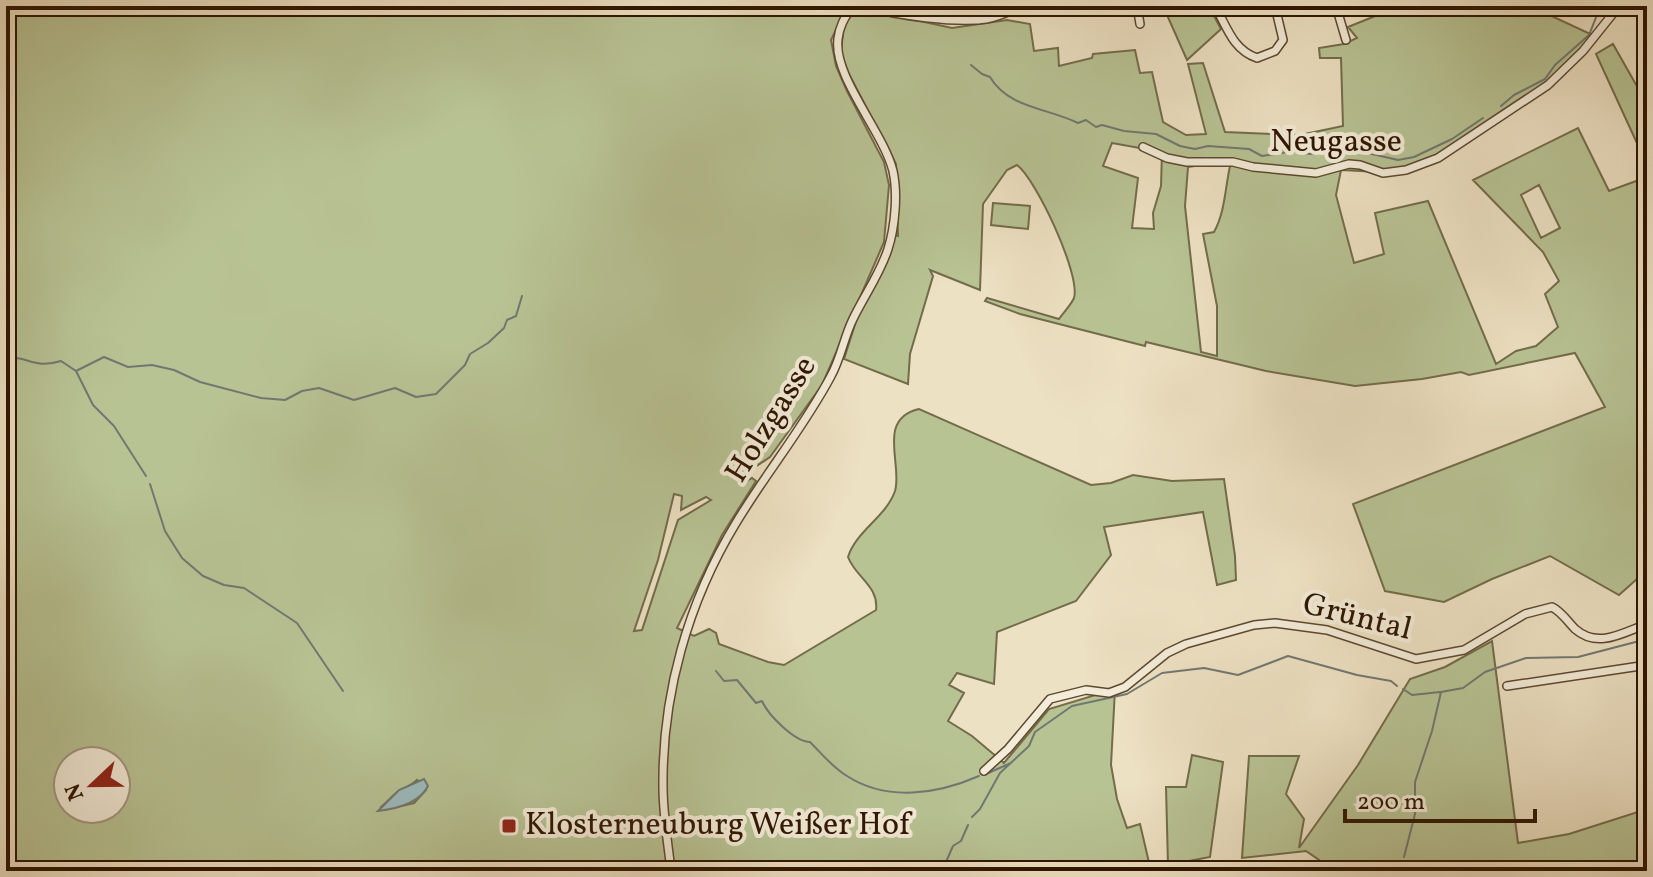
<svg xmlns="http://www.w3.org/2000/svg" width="1653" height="877" font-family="Vollkorn,serif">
	<rect width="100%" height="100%" fill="#ede1c3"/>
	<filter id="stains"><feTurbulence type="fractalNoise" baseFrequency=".0025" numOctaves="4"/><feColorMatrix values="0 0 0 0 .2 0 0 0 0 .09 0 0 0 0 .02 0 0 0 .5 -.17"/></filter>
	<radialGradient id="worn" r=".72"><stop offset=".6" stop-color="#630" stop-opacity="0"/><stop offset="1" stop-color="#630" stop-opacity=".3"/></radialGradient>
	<path fill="#b8c394" stroke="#736c4a" stroke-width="2" fill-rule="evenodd" d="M 6,6 L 848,6 L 831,40 L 836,66 L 847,91 L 884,162 L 889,185 L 884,242 L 822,385 L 770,457 L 745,474 L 742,483 L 752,478 L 756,481 L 722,535 L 677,628 L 694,636 L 709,629 L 716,633 L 719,644 L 768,662 L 784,665 L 876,610 C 879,586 856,578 848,557 C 856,531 886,517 895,491 C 903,465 876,419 919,409 L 1091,485 L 1111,483 L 1133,475 L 1172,481 L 1224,479 L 1235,556 L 1236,580 L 1217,585 L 1203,512 L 1104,527 L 1111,555 L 1076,601 L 997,632 L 994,684 L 957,673 L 949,685 L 964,693 L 948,721 L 972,736 L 1004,763 L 1049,709 L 1115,689 L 1111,765 L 1117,799 L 1127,828 L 1140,824 L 1151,871 L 6,871 ZM 674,494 L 682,496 L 681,510 L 706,497 L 711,500 L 678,520 L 642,630 L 634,631 L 658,560 ZM 68,761 L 116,761 L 116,809 L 68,809 ZM 417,780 L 426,790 L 414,803 L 384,810 L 381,807 C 385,804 390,798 395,794 C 402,788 410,787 417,780 Z
		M 1163,6 L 1220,6 L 1214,16 L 1221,29 L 1187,60 Z
		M 1400,6 L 1530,6 L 1597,37 L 1552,86 L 1438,159 L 1399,173 L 1341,170 L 1336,195 L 1354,263 L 1384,254 L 1375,213 L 1428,201 L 1496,364 L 1516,351 L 1536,346 L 1558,327 L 1545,294 L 1559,281 L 1543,252 L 1473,180 L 1578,128 L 1609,191 L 1647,177 L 1647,570 L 1619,595 L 1550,556 L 1492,579 L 1444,602 L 1385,591 L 1353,504 L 1605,407 L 1575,353 L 1469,375 L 1461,372 L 1422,379 L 1355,386 L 1266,371 L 1146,342 L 1145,346 L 1020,314 L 985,301 L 987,298 L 1059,319 C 1063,313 1071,305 1074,298 C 1081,275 1036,179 1017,165 L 1007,170 L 983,204 L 980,290 L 930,270 L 933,276 L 910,354 L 908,384 L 844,359 L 858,315 L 889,257 L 894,235 L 898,236 L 896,164 L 849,74 L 841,52 L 844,25 L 855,7 L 952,28 L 1007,20 L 1030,24 L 1034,51 L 1058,48 L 1059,66 L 1092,58 L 1093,54 L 1135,50 L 1140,73 L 1152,72 L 1163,122 L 1186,135 L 1206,134 L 1188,64 L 1203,63 L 1225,132 L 1300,135 L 1343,126 L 1341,58 L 1320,58 L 1319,48 L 1344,44 L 1357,38 L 1348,27 ZM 1112,143 L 1162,152 L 1161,186 L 1153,213 L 1154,229 L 1132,228 L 1138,178 L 1103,166 ZM 1208,164 L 1230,166 C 1225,189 1225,212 1214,232 L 1203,234 L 1217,306 L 1217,356 L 1201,352 L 1185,206 L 1188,167 ZM 1539,185 L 1560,228 L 1541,238 L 1521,195 Z
		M 1613,44 L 1647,104 L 1647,165 L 1596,54 Z
		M 993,203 L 1030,206 L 1028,229 L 991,225 Z
		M 1492,641 L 1518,843 L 1569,834 L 1647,809 L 1647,871 L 1452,871 L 1448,864 L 1433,861 L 1432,871 L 1323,871 L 1319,860 L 1306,851 L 1242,858 L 1249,756 L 1299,756 L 1286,794 L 1304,819 L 1299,848 L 1358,765 L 1410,679 L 1445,667 Z
		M 1192,755 L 1223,762 L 1210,857 L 1168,865 L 1166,787 L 1186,787 Z"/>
	<path fill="#9dbbbd" stroke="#717871" stroke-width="2" d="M 424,779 L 428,786 C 419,804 395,809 378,811 L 399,790 Z"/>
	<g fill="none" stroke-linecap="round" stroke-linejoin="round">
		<path stroke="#717871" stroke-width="2" d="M 971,65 L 982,74 L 990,77 C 1008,108 1048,108 1078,123 L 1086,120 L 1096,127 L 1102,125 L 1124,131 L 1156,134 L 1180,146 L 1195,149 L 1208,146 L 1249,149 L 1262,156 L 1294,151 L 1310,154 L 1346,148 L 1398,160 L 1414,157 L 1452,139 L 1483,118
			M 1501,106 L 1514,95 L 1545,79 L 1555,65 L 1589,35 L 1599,10 L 1604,6
			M 6,357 C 30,357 34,369 61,361 L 76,371 L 93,405 L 114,426 L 146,476
			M 76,371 L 104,357 L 128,367 L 152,365 L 174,370 L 200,382 L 261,398 L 285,400 L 302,391 L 319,388 L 354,400 L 395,388 L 416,397 L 436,394 L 465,365 L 470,354 L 488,343 L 504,328 L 507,320 L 516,316 L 522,296
			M 150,484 L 165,531 L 182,558 L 203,576 L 224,585 L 244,588 L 297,623 L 343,691
			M 716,671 L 724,681 L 737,680 L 756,703 L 762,701 C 768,715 795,742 810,742 C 822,754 832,767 847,776 C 887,802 938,794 979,776
			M 1403,689 L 1412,695 L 1440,692
			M 986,774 L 1011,763
			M 972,817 L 980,809 L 1000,773 L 1029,746 L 1035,732 L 1072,706 L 1127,694 L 1162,673 L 1204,668 L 1238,675 L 1288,656 L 1357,675 L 1391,681 L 1397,686
			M 1404,857 L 1415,814 L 1415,782 L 1432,731 L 1441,692 L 1463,688 L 1485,672 L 1526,658 L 1578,657 L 1647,639
			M 942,871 L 953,846 L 961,841 L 968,825"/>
		<defs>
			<path id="minor" d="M 867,6 C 895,16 957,23 986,19 C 999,17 1010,11 1022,6
				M 979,6 L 979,20
				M 1137,6 L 1140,24
				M 1215,6 C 1227,27 1233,50 1257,58 L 1275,51 L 1283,40 L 1275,6
				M 1336,6 L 1346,40
				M 1143,147 L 1167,158 L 1187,162 L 1233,162 L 1253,167 L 1316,173 L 1349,164 L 1360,165 L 1383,173 L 1406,170 L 1438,158 L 1548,85 L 1583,51 L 1619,6
				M 1507,686 L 1647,665
				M 984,771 L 1008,749 L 1050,699 L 1086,690 L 1109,693 L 1125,687 L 1167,653 L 1186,644 L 1254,625 L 1275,623 L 1327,630 L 1416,659 L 1464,650 L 1525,614 L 1552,607 C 1562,612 1567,621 1575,629 C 1598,649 1622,633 1647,624
				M 671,871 C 668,843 663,815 663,787 C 662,694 688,602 736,523 C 766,473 804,427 831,376 C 841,358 844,337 853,319 C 864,296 880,274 888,249 C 895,227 898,194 893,171 C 883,131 833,77 838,39 C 839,26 846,16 852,6"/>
		</defs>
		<use href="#minor" stroke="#5e4731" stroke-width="10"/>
		<use href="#minor" stroke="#f3ecd8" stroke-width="7"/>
	</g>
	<rect fill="#8f2418" stroke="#f3ecd8" stroke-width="3" x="501" y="818" width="16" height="16" rx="4"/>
	<g text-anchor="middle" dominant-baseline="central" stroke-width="8" stroke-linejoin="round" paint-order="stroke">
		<g font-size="32" fill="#2e1400" stroke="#f3ecd8">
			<text x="1336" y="143">Neugasse</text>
			<text transform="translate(772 420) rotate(-58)">Holzgasse</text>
			<text transform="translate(1357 618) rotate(14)">Grüntal</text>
		</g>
		<g font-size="32" fill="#2e1400" stroke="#f3ecd8" text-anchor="start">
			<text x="525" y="826">Klosterneuburg Weißer Hof</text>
		</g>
	</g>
	<rect width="1653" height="877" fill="none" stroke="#ede1c3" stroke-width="32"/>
	<rect x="8" y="8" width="1637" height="861" fill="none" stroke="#2e1400" stroke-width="4"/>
	<rect x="16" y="16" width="1621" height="845" fill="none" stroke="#2e1400" stroke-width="2"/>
	<g transform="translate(92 785) rotate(248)"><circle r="38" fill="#f3ecd8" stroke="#a49682" stroke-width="2"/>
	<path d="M0-6L14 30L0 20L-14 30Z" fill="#8f2418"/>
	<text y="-12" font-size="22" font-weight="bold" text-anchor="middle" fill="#2e1400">N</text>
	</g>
	<path d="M1345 809v12h190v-12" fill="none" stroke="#2e1400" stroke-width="4"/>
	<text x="1357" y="809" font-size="24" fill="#2e1400" stroke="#f3ecd8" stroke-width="6" paint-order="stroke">200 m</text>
	<rect width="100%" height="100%" filter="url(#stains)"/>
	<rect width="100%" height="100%" fill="url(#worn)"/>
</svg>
